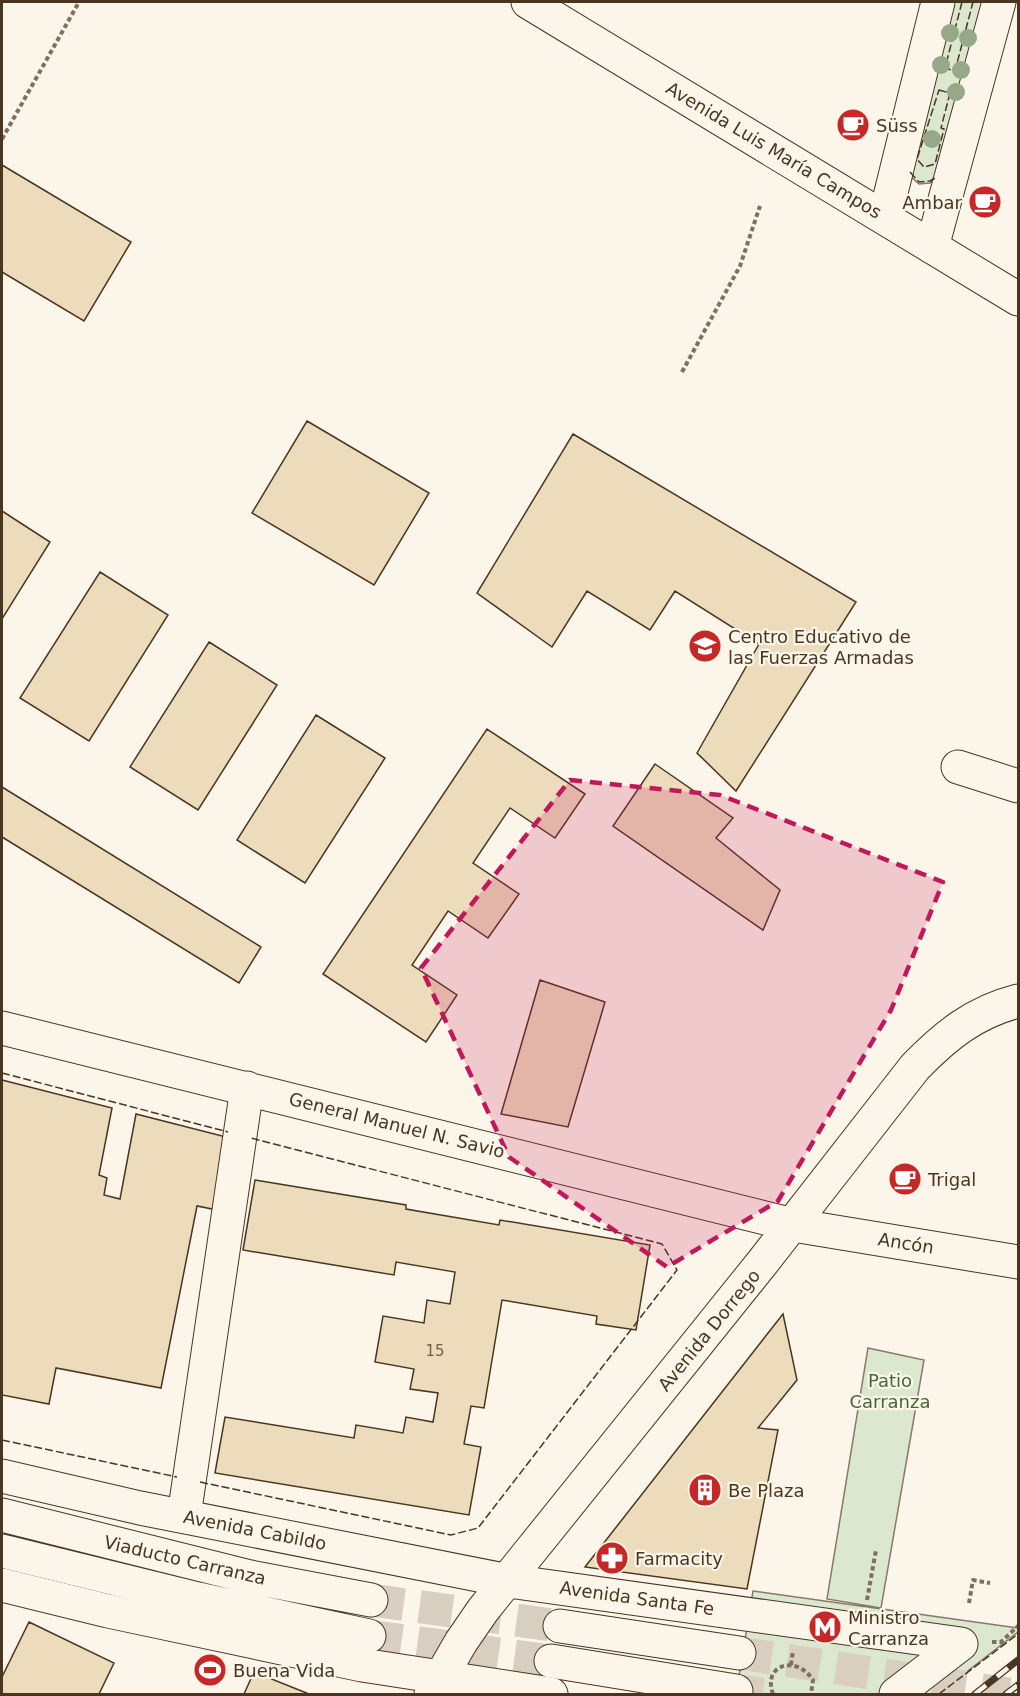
<svg xmlns="http://www.w3.org/2000/svg" width="1020" height="1696" font-family="'DejaVu Sans',sans-serif">
	<rect width="100%" height="100%" fill="#fbf6e9"/>
	<path fill="#dce7d0" stroke="#887966" stroke-width="1.5" d="M 951,2 L 984,2 L 940,177 L 930,183 L 919,184 L 910,176 Z
		M 868,1348 L 924,1360 L 881,1608 L 827,1599 Z
		M 753,1591 L 1018,1628 L 1018,1632 L 938,1694 L 736,1694 Z"/>
	<path fill="#ecdcbc" stroke="#4a3520" stroke-width="1.5" d="M 2,165 L 131,242 L 84,321 L 2,272 Z
		M 307,421 L 429,493 L 374,585 L 252,513 Z
		M 573,434 L 856,602 L 736,791 L 697,753 L 759,644 L 675,591 L 650,630 L 587,591 L 552,647 L 477,593 Z
		M 2,511 L 50,542 L 2,619 Z
		M 100,572 L 168,615 L 89,741 L 20,698 Z
		M 209,642 L 277,685 L 198,810 L 130,767 Z
		M 316,715 L 385,758 L 305,883 L 237,840 Z
		M 487,729 L 585,794 L 555,838 L 510,808 L 473,863 L 519,894 L 488,938 L 448,911 L 412,965 L 457,995 L 426,1042 L 323,974 Z
		M 655,764 L 733,818 L 716,838 L 780,890 L 763,930 L 613,826 Z
		M 2,787 L 261,947 L 239,983 L 2,837 Z
		M 540,980 L 605,1002 L 568,1127 L 501,1114 Z
		M 2,1080 L 112,1108 L 99,1175 L 107,1178 L 104,1195 L 120,1199 L 136,1114 L 234,1139 L 222,1211 L 197,1206 L 161,1388 L 56,1368 L 49,1404 L 2,1395 Z
		M 255,1180 L 406,1205 L 406,1209 L 499,1225 L 500,1220 L 650,1245 L 636,1330 L 596,1324 L 597,1316 L 502,1300 L 484,1408 L 471,1406 L 464,1444 L 481,1447 L 469,1515 L 215,1473 L 225,1417 L 354,1438 L 356,1425 L 403,1433 L 406,1417 L 433,1422 L 438,1393 L 410,1389 L 414,1369 L 375,1362 L 383,1316 L 424,1323 L 427,1300 L 450,1304 L 455,1272 L 396,1262 L 394,1275 L 243,1250 Z
		M 783,1314 L 797,1380 L 758,1428 L 778,1430 L 747,1589 L 585,1567 Z
		M 29,1622 L 114,1663 L 99,1694 L 2,1694 L 2,1677 Z
		M 254,1672 L 309,1694 L 244,1694 Z"/>
	<g fill="none" stroke-linecap="round" stroke-linejoin="round">
		<path stroke="#d8cfc1" stroke-width="33" stroke-dasharray="33 16" stroke-linecap="butt" d="M 371,1600 L 560,1626
			M 369,1636 L 551,1661
			M 739,1653 L 1009,1694
			M 736,1691 L 763,1694"/>
		<defs>
			<path id="minor" d="M 885,217 L 938,2
				M 932,247 L 999,2
				M 958,767 L 1018,786
				M 2,1028 L 793,1225 L 1018,1262
				M 2,1476 L 140,1508 L 509,1581 L 961,1644
				M 184,1516 L 247,1088
				M 2,1585 L 108,1611 L 362,1665 L 551,1694
				M 431,1694 L 461,1642 L 483,1610 L 762,1263 L 915,1067 C 946,1035 975,1012 1018,1001
				M 896,1694 L 961,1644"/>
			<path id="major" d="M 528,2 L 1018,299
				M 2,1515 L 250,1577 L 371,1600
				M 2,1551 L 198,1599 L 369,1636
				M 560,1626 L 739,1653
				M 551,1661 L 736,1691"/>
		</defs>
		<use href="#minor" stroke="#4a3520" stroke-width="35"/>
		<use href="#major" stroke="#4a3520" stroke-width="35"/>
		<path stroke="#7f6f5c" stroke-width="4" stroke-dasharray="4.5 3" stroke-linecap="butt" d="M 2,139 L 79,2
			M 682,372 L 740,266 L 760,206
			M 867,1600 L 876,1550
			M 969,1603 L 973,1580 L 990,1583
			M 992,1642 L 1001,1642 L 1018,1626
			M 791,1665 L 793,1651
			M 773,1694 C 762,1665 796,1654 813,1680 L 811,1694"/>
		<use href="#minor" stroke="#fbf6e9" stroke-width="33"/>
		<use href="#major" stroke="#fbf6e9" stroke-width="33"/>
		<defs>
			<path id="rail" d="M 975,1694 L 1018,1660
				M 1006,1694 L 1018,1685"/>
		</defs>
		<use href="#rail" stroke="#4a3520" stroke-width="7"/>
		<use href="#rail" stroke="#fbf6e9" stroke-width="4.5" stroke-dasharray="14" stroke-linecap="butt"/>
		<path stroke="#4a3520" stroke-width="1.5" stroke-dasharray="8 3" stroke-linecap="butt" d="M 962,2 L 945,68 L 955,71 L 973,2
			M 939,90 L 950,93 L 941,128 L 944,129 L 935,164 L 924,167 L 917,159 Z
			M 910,172 L 919,182 L 930,181 L 937,177
			M 2,1073 L 228,1132
			M 2,1440 L 177,1477
			M 200,1482 L 451,1535 L 478,1528 L 677,1270 L 662,1244 L 251,1138
			M 939,1694 L 1018,1634"/>
	</g>
	<g fill="#96a887">
		<circle cx="950" cy="33" r="9"/>
		<circle cx="968" cy="38" r="9"/>
		<circle cx="941" cy="65" r="9"/>
		<circle cx="961" cy="70" r="9"/>
		<circle cx="956" cy="92" r="9"/>
		<circle cx="932" cy="139" r="9"/>
	</g>
	<path fill="#c2185b" fill-opacity="0.2" stroke="#c2185b" stroke-width="4.5" stroke-dasharray="12 8" stroke-linejoin="round" d="M 570,780 L 720,795 L 943,882 L 891,1010 L 778,1201 L 667,1267 L 509,1157 L 421,968 Z"/>
	<defs>
		<symbol id="cafe-disc" viewBox="-11 -11 22 22"><circle r="9.5" fill="#c62828" stroke="#fbf6e9"/><path d="M-5.5-4.5H6V0H3Q3 3.5 0 3.5H-2.5Q-5.5 3.5-5.5 0ZM3-3.2v2h1.7v-2ZM-6 4.5H4V6H-6Z" fill="#fff"/></symbol>
		<symbol id="university-disc" viewBox="-11 -11 22 22"><circle r="9.5" fill="#c62828" stroke="#fbf6e9"/><path d="M0-5L7-2L0 1L-7-2ZM-4 1L0 2.5L4 1V4Q0 6-4 4Z" fill="#fff"/></symbol>
		<symbol id="building-disc" viewBox="-11 -11 22 22"><circle r="9.5" fill="#c62828" stroke="#fbf6e9"/><path d="M-4-6H4V6H1V3H-1V6H-4ZM-2.5-4.3h1.7v1.8h-1.7ZM.8-4.3h1.7v1.8H.8ZM-2.5-1h1.7V.8h-1.7ZM.8-1h1.7V.8H.8Z" fill="#fff"/></symbol>
		<symbol id="pharmacy-disc" viewBox="-11 -11 22 22"><circle r="9.5" fill="#c62828" stroke="#fbf6e9"/><path d="M-2-6h4v4h4v4h-4v4h-4v-4h-4v-4h4Z" fill="#fff"/></symbol>
		<symbol id="metro-disc" viewBox="-11 -11 22 22"><circle r="9.5" fill="#c62828" stroke="#fbf6e9"/><path d="M-5.5 5V-5H-3L0 0L3-5H5.5V5H3V-.5L0 4L-3-.5V5Z" fill="#fff"/></symbol>
		<symbol id="stadium-disc" viewBox="-11 -11 22 22"><circle r="9.5" fill="#c62828" stroke="#fbf6e9"/><path d="M0-5a6.5 5 0 1 0 0 10a6.5 5 0 1 0 0-10ZM-3.5-1.8h7v3.6h-7Z" fill="#fff"/></symbol>
	</defs>
	<g fill-rule="evenodd">
		<use href="#cafe-disc" x="834" y="106" width="38" height="38"/>
		<use href="#cafe-disc" x="966" y="183" width="38" height="38"/>
		<use href="#university-disc" x="686" y="627" width="38" height="38"/>
		<use href="#cafe-disc" x="886" y="1160" width="38" height="38"/>
		<use href="#building-disc" x="686" y="1471" width="38" height="38"/>
		<use href="#pharmacy-disc" x="593" y="1539" width="38" height="38"/>
		<use href="#metro-disc" x="806" y="1608" width="38" height="38"/>
		<use href="#stadium-disc" x="191" y="1651" width="38" height="38"/>
	</g>
	<g text-anchor="middle" dominant-baseline="central" stroke-width="4.5" stroke-linejoin="round" paint-order="stroke">
		<g font-size="15" fill="#725f47">
			<text x="435" y="1351">15</text>
		</g>
		<g font-size="18" fill="#4a3520" stroke="#fbf6e9" text-anchor="start">
			<text x="876" y="125">Süss</text>
			<text x="962" y="202" text-anchor="end">Ambar</text>
			<text x="728" y="636">Centro Educativo de<tspan x="728" dy="21">las Fuerzas Armadas</tspan></text>
			<text x="928" y="1179">Trigal</text>
			<text x="728" y="1490">Be Plaza</text>
			<text x="635" y="1558">Farmacity</text>
			<text x="848" y="1617">Ministro<tspan x="848" dy="21">Carranza</tspan></text>
			<text x="233" y="1670">Buena Vida</text>
		</g>
		<g font-size="18" fill="#4a3520" stroke="#fbf6e9">
			<text transform="translate(774 150) rotate(31)">Avenida Luis María Campos</text>
			<text transform="translate(397 1125) rotate(14)">General Manuel N. Savio</text>
			<text transform="translate(906 1243) rotate(9)">Ancón</text>
			<text transform="translate(709 1330) rotate(-51)">Avenida Dorrego</text>
			<text transform="translate(255 1530) rotate(11)">Avenida Cabildo</text>
			<text transform="translate(185 1560) rotate(13)">Viaducto Carranza</text>
			<text transform="translate(637 1598) rotate(8)">Avenida Santa Fe</text>
		</g>
		<g font-size="18" fill="#436837" stroke="#fbf6e9">
			<text x="890" y="1380">Patio<tspan x="890" dy="21">Carranza</tspan></text>
		</g>
	</g>
	<rect width="1020" height="1696" fill="none" stroke="#4a3520" stroke-width="6"/>
</svg>
